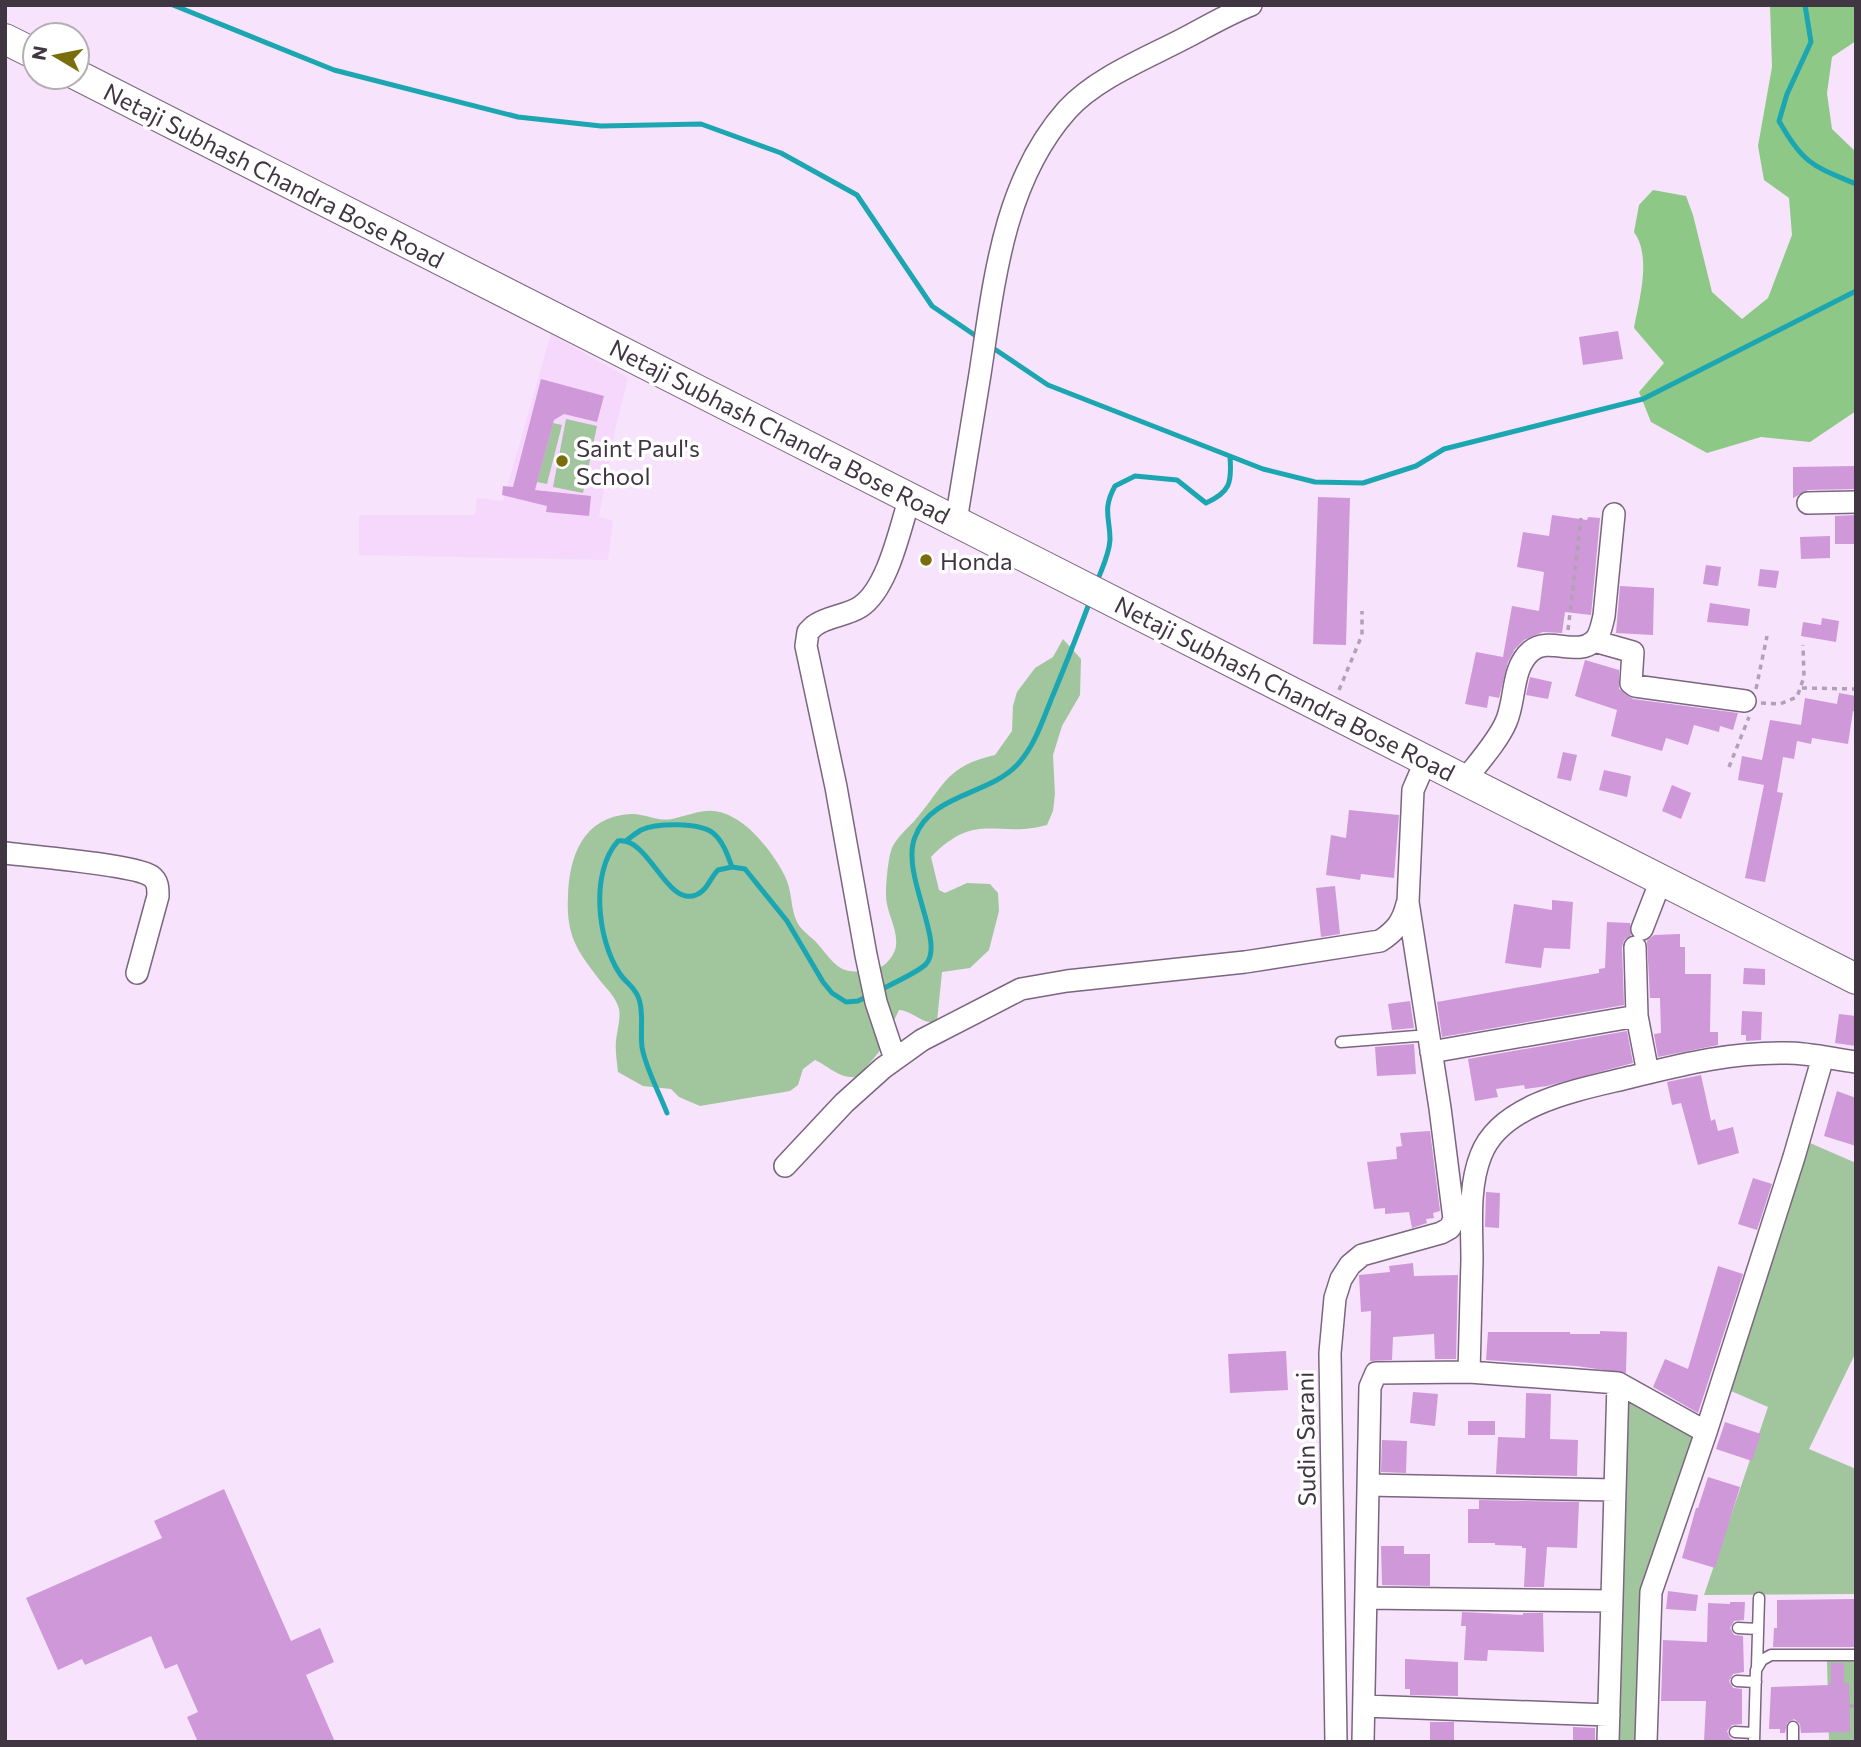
<svg xmlns="http://www.w3.org/2000/svg" width="1861" height="1747" font-family="Commissioner,sans-serif">
	<rect width="100%" height="100%" fill="#f7e3fb"/>
	<path fill="#f6d8fc" d="M 551,334 L 628,378 L 616,425 L 599,517 L 613,521 L 608,560 L 359,555 L 359,515 L 475,515 L 477,498 L 503,501 Z"/>
	<path fill="#a1c69d" d="M 566,419 L 597,426 L 583,493 L 553,487 Z
		M 553,423 L 562,425 L 547,484 L 537,482 Z
		M 1063,639 L 1081,659 L 1080,695 L 1062,726 L 1053,755 L 1055,794 L 1053,811 L 1047,825 C 996,839 977,810 931,857 L 939,890 L 945,893 L 967,883 L 990,884 L 998,893 L 999,911 L 989,950 L 970,968 L 942,972 L 937,1022 C 922,1025 914,1011 899,1010 L 879,1052 L 858,1077 C 839,1079 830,1067 815,1060 L 803,1069 L 798,1085 L 790,1091 L 700,1106 L 679,1097 L 671,1089 L 643,1086 L 618,1072 C 617,1062 615,1051 616,1041 C 617,1030 621,1019 619,1009 C 616,998 609,991 602,983 C 578,952 566,937 568,897 C 569,856 583,817 630,814 C 644,813 658,822 672,819 C 702,812 713,803 742,823 C 758,834 780,863 787,881 C 792,894 791,910 797,922 C 800,929 810,936 815,941 C 832,959 838,977 866,970 C 870,969 877,969 881,967 C 888,963 895,954 896,946 C 898,928 886,913 886,895 C 886,884 888,857 892,848 C 896,838 909,827 916,819 C 945,785 946,766 995,755 L 1012,731 L 1013,706 L 1017,692 L 1035,668 L 1053,657 Z
		M 1810,1143 L 1856,1163 L 1856,1352 L 1809,1449 L 1856,1469 L 1856,1594 L 1704,1595 L 1768,1407 L 1731,1391 Z
		M 1618,1383 L 1706,1432 L 1651,1592 L 1646,1742 L 1607,1742 Z
		M 1827,1661 L 1856,1661 L 1856,1742 L 1829,1742 Z"/>
	<path fill="#8ec887" d="M 1770,5 L 1856,5 L 1856,41 L 1832,57 L 1827,93 L 1832,129 L 1856,152 L 1856,411 L 1810,442 L 1761,437 L 1707,453 L 1651,422 L 1639,392 L 1664,363 L 1634,328 C 1639,300 1652,257 1634,232 L 1639,205 L 1653,190 L 1686,196 L 1693,215 L 1712,292 L 1742,319 L 1768,298 L 1792,235 L 1789,198 L 1764,180 L 1758,146 L 1772,67 Z"/>
	<g fill="none" stroke-linecap="round" stroke-linejoin="round">
		<path stroke="#1ba6b2" stroke-width="5" d="M 173,5 L 334,70 L 518,117 L 601,126 L 701,124 L 781,153 L 857,195 L 932,306 L 979,338
			M 1805,5 L 1811,42 L 1787,94 L 1779,121 C 1803,164 1813,166 1856,184
			M 990,346 L 1048,385 L 1263,469 L 1315,482 L 1363,483 L 1416,466 L 1444,449 L 1643,399 L 1856,291
			M 1097,582 C 1102,568 1109,555 1110,540 C 1110,517 1102,510 1115,486 L 1135,476 L 1177,480 L 1206,503 C 1230,492 1232,483 1230,457
			M 627,840 C 631,837 636,833 641,830 C 657,823 699,822 713,833 C 723,841 728,856 732,867
			M 880,990 C 890,985 920,971 926,964 C 946,943 900,874 915,837 C 931,794 989,795 1017,765 C 1035,746 1043,719 1053,695 C 1066,664 1078,633 1090,601
			M 667,1113 C 660,1094 645,1067 642,1047 C 640,1031 644,1014 639,999 C 635,987 626,983 620,974 C 597,940 590,872 618,841 C 649,836 666,907 696,895 C 707,891 710,878 718,870 L 732,867 L 745,869 L 787,921 L 823,982 L 832,993 L 846,1002 L 858,1001 L 868,996"/>
	</g>
	<path fill="#ce98d9" d="M 1618,331 L 1623,359 L 1583,365 L 1579,337 Z
		M 541,379 L 604,396 L 597,422 L 564,414 L 554,420 L 535,490 L 591,496 L 589,516 L 546,512 L 547,506 L 502,495 L 503,486 L 513,487 Z
		M 1856,466 L 1856,489 L 1808,490 L 1793,498 L 1793,467 Z
		M 1318,497 L 1350,498 L 1346,645 L 1313,644 Z
		M 1552,515 L 1587,520 L 1588,517 L 1600,518 L 1591,615 L 1565,612 L 1562,633 L 1543,632 L 1524,640 L 1515,649 L 1508,662 L 1499,698 L 1489,696 L 1487,708 L 1465,704 L 1476,652 L 1503,657 L 1512,606 L 1539,611 L 1544,572 L 1517,567 L 1523,532 L 1549,536 Z
		M 1856,515 L 1856,544 L 1835,544 L 1835,516 Z
		M 1830,536 L 1830,558 L 1801,559 L 1800,537 Z
		M 1706,565 L 1721,567 L 1718,586 L 1703,584 Z
		M 1760,569 L 1779,571 L 1776,588 L 1758,586 Z
		M 1620,586 L 1654,588 L 1653,635 L 1616,633 Z
		M 1710,603 L 1750,609 L 1748,626 L 1707,622 Z
		M 1822,618 L 1839,621 L 1836,642 L 1801,636 L 1803,622 L 1821,625 Z
		M 1585,660 L 1619,670 L 1619,689 L 1633,699 L 1738,713 L 1733,730 L 1720,726 L 1719,732 L 1694,725 L 1688,745 L 1666,738 L 1662,751 L 1611,736 L 1617,710 L 1575,696 Z
		M 1530,677 L 1552,682 L 1548,699 L 1526,695 Z
		M 1839,693 L 1856,696 L 1856,712 L 1853,711 L 1848,744 L 1812,738 L 1811,744 L 1797,741 L 1794,759 L 1783,757 L 1777,792 L 1783,793 L 1765,882 L 1745,878 L 1764,785 L 1738,780 L 1742,756 L 1762,760 L 1770,720 L 1801,725 L 1805,698 L 1837,704 Z
		M 1563,752 L 1577,755 L 1571,781 L 1557,778 Z
		M 1604,770 L 1631,776 L 1627,797 L 1599,790 Z
		M 1672,785 L 1691,793 L 1681,819 L 1662,811 Z
		M 1349,810 L 1399,815 L 1394,878 L 1361,874 L 1360,880 L 1326,875 L 1331,835 L 1346,838 Z
		M 1335,886 L 1340,934 L 1321,937 L 1316,888 Z
		M 1552,900 L 1573,902 L 1570,949 L 1544,948 L 1541,968 L 1505,963 L 1514,904 L 1552,910 Z
		M 1607,922 L 1630,923 L 1631,935 L 1624,940 L 1622,947 L 1624,1005 L 1442,1037 L 1437,1002 L 1599,973 L 1599,969 L 1605,968 Z
		M 1680,934 L 1680,947 L 1685,947 L 1685,974 L 1711,974 L 1710,1032 L 1718,1032 L 1718,1045 L 1658,1057 L 1654,1034 L 1661,1033 L 1660,998 L 1650,998 L 1647,941 L 1654,935 Z
		M 1744,968 L 1765,969 L 1765,985 L 1743,984 Z
		M 1410,1001 L 1414,1028 L 1392,1030 L 1388,1004 Z
		M 1742,1011 L 1762,1012 L 1761,1040 L 1746,1041 L 1746,1035 L 1741,1035 Z
		M 1839,1014 L 1856,1016 L 1856,1046 L 1835,1043 Z
		M 1627,1031 L 1633,1063 L 1547,1086 L 1525,1089 L 1524,1085 L 1496,1089 L 1498,1097 L 1475,1101 L 1468,1059 Z
		M 1414,1044 L 1416,1074 L 1377,1076 L 1375,1047 Z
		M 1701,1075 L 1711,1121 L 1715,1119 L 1718,1131 L 1733,1127 L 1739,1153 L 1698,1165 L 1681,1103 L 1672,1105 L 1667,1082 Z
		M 1837,1091 L 1856,1098 L 1856,1146 L 1824,1136 Z
		M 1430,1131 L 1440,1211 L 1433,1213 L 1434,1218 L 1426,1219 L 1427,1223 L 1412,1228 L 1409,1212 L 1385,1214 L 1385,1208 L 1374,1209 L 1367,1162 L 1397,1159 L 1396,1147 L 1402,1146 L 1400,1133 Z
		M 1753,1178 L 1772,1184 L 1757,1230 L 1738,1224 Z
		M 1486,1192 L 1500,1193 L 1499,1228 L 1485,1227 Z
		M 1413,1263 L 1414,1276 L 1458,1275 L 1456,1359 L 1435,1359 L 1434,1334 L 1393,1337 L 1392,1360 L 1370,1361 L 1371,1311 L 1361,1312 L 1359,1275 L 1390,1272 L 1389,1266 Z
		M 1718,1266 L 1743,1274 L 1698,1413 L 1653,1387 L 1665,1359 L 1688,1369 Z
		M 1600,1331 L 1627,1332 L 1626,1373 L 1576,1366 L 1486,1360 L 1488,1332 L 1570,1332 L 1570,1334 L 1600,1334 Z
		M 1286,1351 L 1288,1390 L 1230,1393 L 1228,1354 Z
		M 1413,1392 L 1438,1394 L 1435,1426 L 1410,1423 Z
		M 1526,1393 L 1551,1394 L 1550,1439 L 1578,1440 L 1577,1476 L 1496,1474 L 1498,1437 L 1525,1438 Z
		M 1468,1421 L 1495,1421 L 1495,1435 L 1468,1435 Z
		M 1725,1422 L 1761,1434 L 1752,1461 L 1716,1449 Z
		M 1382,1440 L 1407,1441 L 1406,1473 L 1381,1472 Z
		M 1708,1477 L 1740,1487 L 1715,1568 L 1682,1558 L 1696,1508 L 1698,1508 Z
		M 224,1489 L 291,1641 L 320,1628 L 334,1662 L 306,1675 L 335,1742 L 198,1742 L 187,1717 L 198,1712 L 177,1664 L 165,1669 L 151,1636 L 85,1665 L 82,1659 L 58,1670 L 26,1598 L 162,1538 L 154,1521 Z
		M 1479,1500 L 1579,1502 L 1577,1548 L 1547,1547 L 1544,1587 L 1524,1587 L 1526,1548 L 1522,1548 L 1522,1546 L 1495,1545 L 1495,1543 L 1468,1543 L 1468,1509 L 1479,1509 Z
		M 1381,1546 L 1404,1546 L 1404,1554 L 1430,1554 L 1430,1586 L 1382,1585 Z
		M 1668,1591 L 1698,1595 L 1696,1611 L 1666,1609 Z
		M 1856,1599 L 1856,1647 L 1773,1647 L 1774,1628 L 1777,1628 L 1777,1600 Z
		M 1730,1602 L 1745,1602 L 1744,1620 L 1734,1621 L 1730,1628 L 1734,1635 L 1743,1636 L 1744,1672 L 1733,1674 L 1729,1681 L 1733,1688 L 1742,1689 L 1742,1724 L 1732,1725 L 1727,1731 L 1730,1738 L 1737,1742 L 1704,1742 L 1706,1701 L 1661,1701 L 1663,1640 L 1707,1642 L 1708,1603 L 1730,1604 Z
		M 1462,1612 L 1523,1615 L 1523,1613 L 1543,1613 L 1544,1652 L 1488,1650 L 1487,1661 L 1464,1660 L 1466,1626 L 1461,1626 Z
		M 1405,1659 L 1458,1662 L 1458,1696 L 1410,1695 L 1410,1689 L 1405,1689 Z
		M 1831,1663 L 1844,1663 L 1844,1683 L 1849,1683 L 1850,1732 L 1801,1733 L 1800,1724 L 1794,1719 L 1787,1723 L 1785,1733 L 1780,1733 L 1780,1729 L 1769,1729 L 1771,1687 L 1828,1685 L 1831,1683 Z
		M 1430,1722 L 1454,1722 L 1454,1742 L 1430,1742 Z
		M 1573,1727 L 1595,1728 L 1595,1742 L 1573,1742 Z"/>
	<g fill="none" stroke-linecap="round" stroke-linejoin="round">
		<defs>
			<path id="lane" d="M 1341,1042 L 1429,1035
				M 1738,1628 L 1758,1629
				M 1757,1667 L 1759,1598
				M 1737,1681 L 1756,1682
				M 1735,1732 L 1754,1733
				M 1754,1742 L 1756,1670 L 1762,1660 L 1771,1655 L 1856,1655
				M 1793,1742 L 1793,1727"/>
			<path id="street" d="M 1808,503 L 1856,502
				M 956,521 C 964,472 972,423 980,374 C 994,283 1003,182 1067,110 C 1096,78 1147,58 1185,38 C 1206,27 1228,14 1251,5
				M 1594,641 L 1633,652 L 1631,683 L 1635,686 L 1745,701
				M 1465,780 C 1478,763 1498,741 1506,722 C 1516,700 1511,668 1531,651 C 1548,636 1578,657 1594,641 C 1600,636 1602,624 1604,616 L 1614,514
				M 5,853 C 31,856 135,865 151,876 C 158,881 158,888 158,896 L 137,973
				M 1642,929 L 1661,880
				M 1635,947 L 1637,1016 L 1648,1073
				M 1431,1052 L 1637,1016
				M 895,1059 L 876,1002 L 866,955 L 836,787 L 806,646 L 808,632 L 814,626 C 827,616 846,616 860,607 C 888,589 900,528 910,497
				M 785,1166 L 844,1103 L 883,1068 L 922,1040 L 1021,989 L 1067,981 L 1245,962 L 1380,941 C 1396,931 1403,921 1407,904
				M 1469,1372 C 1470,1335 1471,1297 1472,1260 C 1472,1227 1468,1187 1481,1155 C 1501,1102 1583,1089 1631,1077 C 1684,1064 1731,1052 1787,1053 C 1810,1053 1833,1059 1856,1062
				M 1368,1485 L 1615,1490
				M 1367,1598 L 1612,1601
				M 1364,1706 L 1609,1715
				M 1336,1742 L 1330,1353 L 1335,1298 L 1341,1279 L 1350,1265 L 1362,1255 L 1441,1233 L 1450,1228 L 1454,1219 L 1440,1108 L 1408,902 L 1413,790 L 1426,760
				M 1363,1742 L 1370,1387 L 1376,1373 L 1469,1372 L 1618,1383 L 1706,1432
				M 1608,1742 L 1618,1383
				M 1646,1742 L 1651,1592 L 1706,1432 L 1794,1157 L 1823,1057"/>
			<path id="secondary" d="M 5,39 L 35,54
				M 77,75 L 1856,979"/>
		</defs>
		<use href="#lane" stroke="#7b657f" stroke-width="13"/>
		<use href="#street" stroke="#7b657f" stroke-width="24"/>
		<use href="#secondary" stroke="#7b657f" stroke-width="32"/>
		<path stroke="#b2a1b5" stroke-width="3.5" stroke-dasharray="5 5" stroke-linecap="butt" d="M 1568,630 L 1581,518
			M 1802,688 L 1856,689
			M 1756,689 L 1767,636
			M 1339,690 L 1362,635 L 1362,611
			M 1761,703 L 1780,704 L 1797,697 L 1804,677 L 1803,645
			M 1729,767 L 1749,717
			M 1849,1706 L 1856,1706"/>
		<use href="#lane" stroke="#fff" stroke-width="10"/>
		<use href="#street" stroke="#fff" stroke-width="21"/>
		<use href="#secondary" stroke="#fff" stroke-width="30"/>
	</g>
	<g fill="#7a6e0c" stroke="#fff" stroke-width="2.5">
		<circle cx="562" cy="461" r="7"/>
		<circle cx="926" cy="560" r="7"/>
	</g>
	<g text-anchor="middle" dominant-baseline="central" stroke-width="7" stroke-linejoin="round" paint-order="stroke">
		<g font-size="24" fill="#403642" stroke="#fff">
			<text transform="translate(274 175) rotate(27)">Netaji Subhash Chandra Bose Road</text>
			<text transform="translate(780 431) rotate(27)">Netaji Subhash Chandra Bose Road</text>
			<text transform="translate(1285 688) rotate(27)">Netaji Subhash Chandra Bose Road</text>
			<text transform="translate(1305 1439) rotate(-91)">Sudin Sarani</text>
		</g>
		<g font-size="24" fill="#403642" stroke="#fff" text-anchor="start">
			<text x="576" y="447">Saint Paul's<tspan x="576" dy="28">School</tspan></text>
			<text x="940" y="560">Honda</text>
		</g>
	</g>
	<rect width="1861" height="1747" fill="none" stroke="#403642" stroke-width="14"/>
	<g transform="translate(56 56) rotate(280)"><circle r="33" fill="#ffffff" stroke="#b3afb3" stroke-width="2"/>
	<path d="M0-5L12 26L0 18L-12 26Z" fill="#7a6e0c"/>
	<text y="-10" font-size="19" font-weight="bold" text-anchor="middle" fill="#403642">N</text>
	</g>
</svg>
